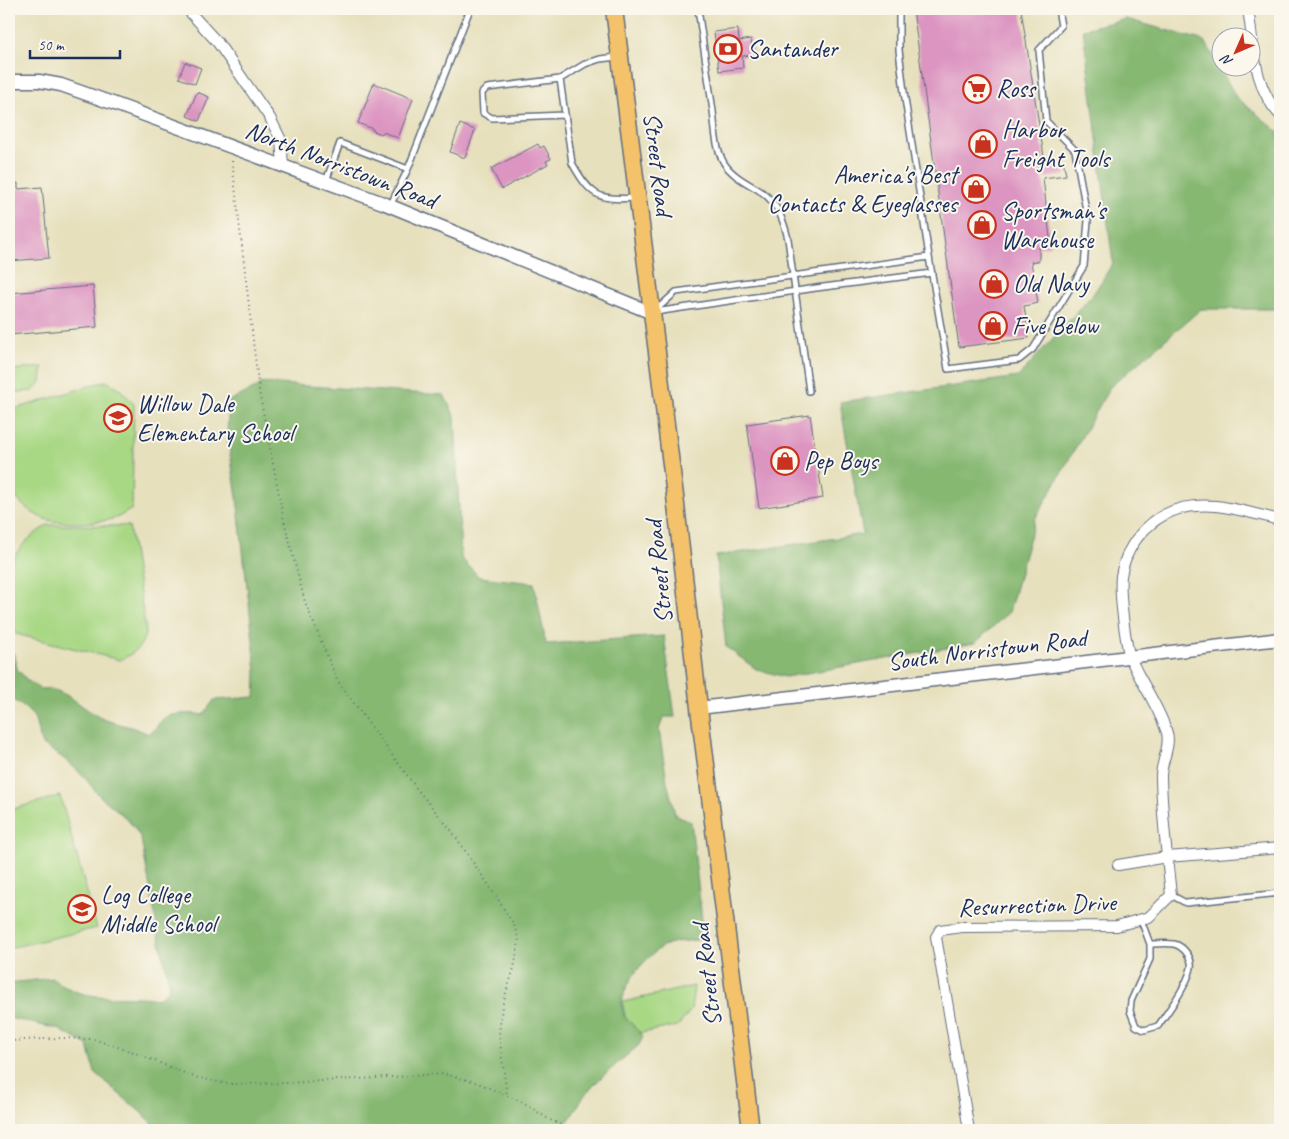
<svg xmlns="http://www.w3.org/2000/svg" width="1289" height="1139" font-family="Caveat,sans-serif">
	<rect width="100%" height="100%" fill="#fbf7ec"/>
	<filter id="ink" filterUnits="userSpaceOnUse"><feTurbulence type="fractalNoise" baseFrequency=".02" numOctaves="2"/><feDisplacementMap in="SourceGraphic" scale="10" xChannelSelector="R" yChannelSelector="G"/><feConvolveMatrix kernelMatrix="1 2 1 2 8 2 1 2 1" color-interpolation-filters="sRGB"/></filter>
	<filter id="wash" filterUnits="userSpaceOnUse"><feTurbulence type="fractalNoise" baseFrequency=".0096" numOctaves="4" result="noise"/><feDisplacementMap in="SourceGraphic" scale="20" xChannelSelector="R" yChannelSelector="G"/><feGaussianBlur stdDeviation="1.12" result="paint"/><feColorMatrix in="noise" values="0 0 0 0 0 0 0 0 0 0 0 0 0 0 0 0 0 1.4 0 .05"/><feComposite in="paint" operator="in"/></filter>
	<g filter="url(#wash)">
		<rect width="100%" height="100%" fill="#e6e0bd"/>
		<path fill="#a9d885" stroke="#628472" d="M 43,367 L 41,382 L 33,391 L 9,393 L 9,370 Z
			M 105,381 L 118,387 L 134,404 L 132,509 C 127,511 123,515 118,517 C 101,524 57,526 40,517 C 28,511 16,500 9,488 L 9,411 Z
			M 48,525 L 129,526 L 146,631 C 141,649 136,652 120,660 L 16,634 C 9,621 9,611 9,596 C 9,589 8,580 9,572 C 12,551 31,535 48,525 Z
			M 60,796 L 97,928 L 9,948 L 9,810 Z
			M 694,986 L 691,1010 L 678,1026 L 640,1033 L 625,1017 L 623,1002 Z"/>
		<path fill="#86b872" stroke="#507468" d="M 1126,19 L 1205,41 L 1236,97 L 1280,133 L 1280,309 L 1201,309 L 1110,387 L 1035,519 L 1009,612 L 975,643 L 785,677 L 756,669 L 726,647 L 716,556 L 863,534 L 840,402 L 1018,377 L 1094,293 L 1113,263 L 1083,29 Z
			M 262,383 L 444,395 L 455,417 L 461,558 L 479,577 L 534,583 L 546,644 L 664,636 L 675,717 L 663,717 L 659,730 L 667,782 L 675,814 L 691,822 L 704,938 C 691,943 677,939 663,946 C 645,957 612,994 625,1017 C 627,1020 631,1022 633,1025 C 637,1029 640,1033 643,1037 L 639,1045 L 604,1075 L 586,1093 L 569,1120 L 550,1128 L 538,1128 L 534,1130 L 155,1130 L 152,1122 L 95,1073 L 88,1045 L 58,1029 L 9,1018 L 9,983 L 53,978 C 86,1006 118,992 158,999 L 169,990 L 169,981 L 160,942 L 141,839 C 132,820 116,810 101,797 C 93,790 88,780 80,773 C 69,762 56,752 42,745 L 34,717 L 25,708 L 9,697 L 9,644 L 16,660 L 17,669 L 28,681 L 40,689 C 63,685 83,710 103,719 C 118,725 134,726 148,734 C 156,730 160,720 166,717 C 175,713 194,713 203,715 L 214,700 L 255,697 L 256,673 L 253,640 L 237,497 L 227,434 L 229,401 L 254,389 Z"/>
		<g id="blocks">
			<path fill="#dc94c1" d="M 913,9 L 1021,9 L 1045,163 L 1063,160 L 1066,175 L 1043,178 L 1051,246 L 1039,247 L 1039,261 L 1031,262 L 1038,303 L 1024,306 L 1029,338 L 959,347 Z
				M 738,29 L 739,41 L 751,39 L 753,55 L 742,56 L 743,68 L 719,71 L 714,32 Z
				M 185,62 L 201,68 L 195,84 L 179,78 Z
				M 374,83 L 413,99 L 398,138 L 383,132 L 382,134 L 373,131 L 373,129 L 358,123 Z
				M 197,92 L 209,97 L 199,121 L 187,116 Z
				M 460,124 L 475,130 L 465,158 L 450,152 Z
				M 538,144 L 540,148 L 544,146 L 551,159 L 546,161 L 548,164 L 502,189 L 491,169 Z
				M 18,183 L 18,189 L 42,187 L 49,258 L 9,261 L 9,184 Z
				M 93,286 L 97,327 L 9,335 L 9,293 Z
				M 810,415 L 823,498 L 759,508 L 747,424 Z"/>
		</g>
	</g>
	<g filter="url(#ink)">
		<use href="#blocks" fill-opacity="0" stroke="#626d7f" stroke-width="1"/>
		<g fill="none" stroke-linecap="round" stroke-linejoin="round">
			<defs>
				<path id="service" d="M 698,9 C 703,43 708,77 713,111 C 715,127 715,148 724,163 C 733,177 750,184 763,193 C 778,204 784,222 788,239 L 809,391
					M 899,9 L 899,50 L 904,92 L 930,263 L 948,369 L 1019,360 L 1033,349 L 1084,266 L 1088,221 L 1075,150 L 1046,121 L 1039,50 L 1061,26 L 1058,9
					M 617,57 L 600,59 L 585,64 L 560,79 L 572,163 C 590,195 598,201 634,198
					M 560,79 L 487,88 L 482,93 L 483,113 L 492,118 L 565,115
					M 326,181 L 340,143 L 408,169
					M 390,206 L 408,169 L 470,9
					M 656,310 L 676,292 L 929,257
					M 655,312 L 816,288 L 932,273
					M 1171,895 L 1186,903 L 1280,893
					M 1141,920 L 1150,944 L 1150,959 L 1131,1001 L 1130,1011 L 1136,1026 L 1144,1030 L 1158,1026 C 1169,1010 1187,986 1191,968 C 1193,958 1183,946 1174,944 C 1167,943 1158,944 1150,944"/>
				<path id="minor" d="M 187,9 L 218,43 L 270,118 L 281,140 L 283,165
					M 1248,9 C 1254,45 1253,87 1280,115
					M 1118,865 L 1167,857 L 1280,848
					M 969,1130 L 936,937 L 940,930 L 962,927 L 1117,926 L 1149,917 L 1171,895 C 1167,856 1162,817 1161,778 C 1160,764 1171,747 1167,733 C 1161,712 1147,691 1137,672 C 1135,667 1131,661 1129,655 C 1125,636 1119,595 1121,576 C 1127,539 1157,509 1195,506 C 1221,503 1254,514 1280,520"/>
				<path id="tertiary" d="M 9,81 L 39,81 L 61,85 L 115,104 L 383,203 L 652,313
					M 699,708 L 1280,639"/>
				<path id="primary" d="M 614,9 L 675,496 L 699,708 L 751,1130"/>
			</defs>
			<use href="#service" stroke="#626d7f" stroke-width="8"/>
			<use href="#minor" stroke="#626d7f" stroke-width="12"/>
			<use href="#tertiary" stroke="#626d7f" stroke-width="15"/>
			<use href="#primary" stroke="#626d7f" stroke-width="19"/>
			<path stroke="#626d7f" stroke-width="2" stroke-dasharray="1 4" stroke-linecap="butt" d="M 232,161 L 259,391 L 284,521 L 305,602 L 337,680 L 420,793 L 451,830 L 492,890 L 514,925 L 519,941 L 514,968 L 502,1006 L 499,1035 L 507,1096
				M 9,1041 L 60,1038 L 93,1039 L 133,1052 L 194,1077 L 228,1084 L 286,1083 L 445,1074 L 478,1083 L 524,1103 L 550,1120 L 569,1128"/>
			<use href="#service" stroke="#fff" stroke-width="5"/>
			<use href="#minor" stroke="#fff" stroke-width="10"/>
			<use href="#tertiary" stroke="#fff" stroke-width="12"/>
			<use href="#primary" stroke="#f3c26a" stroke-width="16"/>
		</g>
	</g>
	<defs>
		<symbol id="bank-ring" viewBox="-11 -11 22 22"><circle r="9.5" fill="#fbf7ec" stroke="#c8321e" stroke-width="1.5"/><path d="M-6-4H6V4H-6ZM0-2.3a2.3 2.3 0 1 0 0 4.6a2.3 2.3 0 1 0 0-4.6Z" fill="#c8321e"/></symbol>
		<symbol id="supermarket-ring" viewBox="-11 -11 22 22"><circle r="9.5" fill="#fbf7ec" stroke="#c8321e" stroke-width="1.5"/><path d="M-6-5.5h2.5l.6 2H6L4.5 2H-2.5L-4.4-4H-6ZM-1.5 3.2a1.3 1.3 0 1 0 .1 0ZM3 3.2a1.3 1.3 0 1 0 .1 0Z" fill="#c8321e"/></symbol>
		<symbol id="shop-ring" viewBox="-11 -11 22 22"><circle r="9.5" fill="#fbf7ec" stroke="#c8321e" stroke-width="1.5"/><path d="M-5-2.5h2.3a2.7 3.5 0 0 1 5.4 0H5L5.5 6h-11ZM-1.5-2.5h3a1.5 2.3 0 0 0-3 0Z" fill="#c8321e"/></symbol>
		<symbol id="school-ring" viewBox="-11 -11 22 22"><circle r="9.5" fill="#fbf7ec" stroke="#c8321e" stroke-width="1.5"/><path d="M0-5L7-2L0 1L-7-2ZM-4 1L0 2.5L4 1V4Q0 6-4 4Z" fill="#c8321e"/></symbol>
	</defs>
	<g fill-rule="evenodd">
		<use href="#bank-ring" x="712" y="33" width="32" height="32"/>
		<use href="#supermarket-ring" x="961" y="73" width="32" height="32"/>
		<use href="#shop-ring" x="967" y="128" width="32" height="32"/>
		<use href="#shop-ring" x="960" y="173" width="32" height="32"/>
		<use href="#shop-ring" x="966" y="209" width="32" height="32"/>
		<use href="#shop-ring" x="978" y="268" width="32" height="32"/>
		<use href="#shop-ring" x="977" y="310" width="32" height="32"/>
		<use href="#school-ring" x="102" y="402" width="32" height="32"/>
		<use href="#shop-ring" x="769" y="445" width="32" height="32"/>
		<use href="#school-ring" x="66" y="893" width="32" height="32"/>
	</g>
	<g text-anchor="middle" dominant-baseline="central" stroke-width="4" stroke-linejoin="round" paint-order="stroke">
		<g font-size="25" fill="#1b2f5e" stroke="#fbf7ec" text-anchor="start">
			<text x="747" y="49">Santander</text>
			<text x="996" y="89">Ross</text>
			<text x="1002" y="130">Harbor<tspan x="1002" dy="29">Freight Tools</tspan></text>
			<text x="957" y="175" text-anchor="end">America's Best<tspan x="957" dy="29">Contacts &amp; Eyeglasses</tspan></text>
			<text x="1001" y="211">Sportsman's<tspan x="1001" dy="29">Warehouse</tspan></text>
			<text x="1013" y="284">Old Navy</text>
			<text x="1012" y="326">Five Below</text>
			<text x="137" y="404">Willow Dale<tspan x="137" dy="29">Elementary School</tspan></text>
			<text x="804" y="461">Pep Boys</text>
			<text x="101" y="895">Log College<tspan x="101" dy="29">Middle School</tspan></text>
		</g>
		<g font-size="25" fill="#1b2f5e" stroke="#fbf7ec">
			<text transform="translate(658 164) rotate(83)">Street Road</text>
			<text transform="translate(341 165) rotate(21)">North Norristown Road</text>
			<text transform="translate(659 572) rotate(-96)">Street Road</text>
			<text transform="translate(987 650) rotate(-7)">South Norristown Road</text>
			<text transform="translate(1037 905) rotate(-2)">Resurrection Drive</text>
			<text transform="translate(707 975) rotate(-97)">Street Road</text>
		</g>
	</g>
	<rect width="1289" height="1139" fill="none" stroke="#fbf7ec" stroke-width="30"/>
	<g transform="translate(1236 52) rotate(225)"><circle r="24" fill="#fbf7ec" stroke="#a1a7b3"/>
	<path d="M0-4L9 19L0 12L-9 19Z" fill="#c8321e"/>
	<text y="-8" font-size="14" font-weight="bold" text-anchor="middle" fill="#1b2f5e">N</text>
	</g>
	<path d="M30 50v8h90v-8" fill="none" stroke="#1b2f5e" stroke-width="2.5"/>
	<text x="38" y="50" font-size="15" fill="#1b2f5e" stroke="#fbf7ec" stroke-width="4" paint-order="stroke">50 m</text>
</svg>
